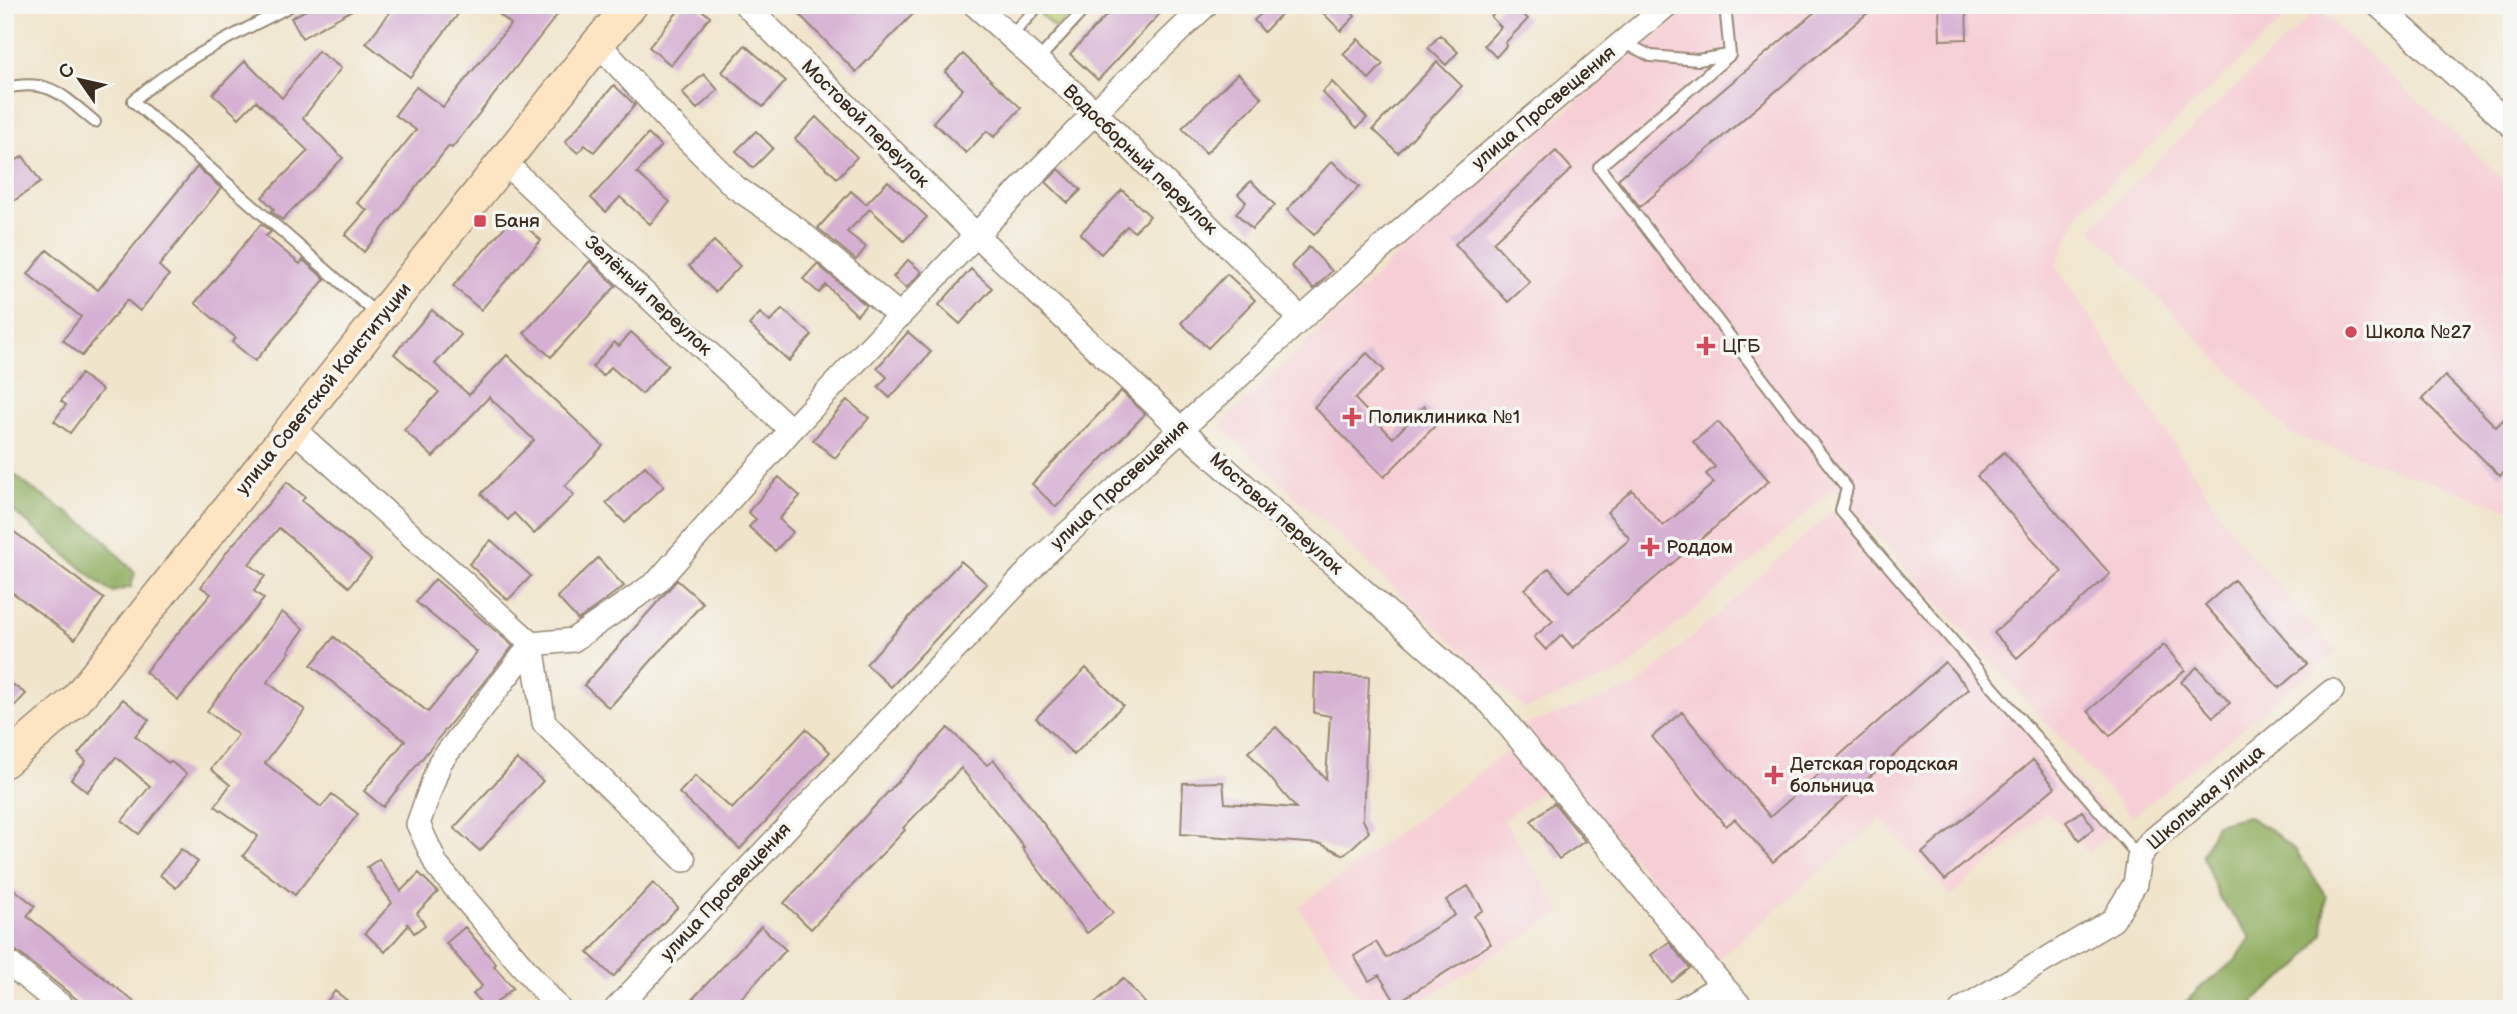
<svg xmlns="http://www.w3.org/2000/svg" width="2517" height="1014" font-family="'Balsamiq Sans',sans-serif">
	<rect width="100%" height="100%" fill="#f6f6f2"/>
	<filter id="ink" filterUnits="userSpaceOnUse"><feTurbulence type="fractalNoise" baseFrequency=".0143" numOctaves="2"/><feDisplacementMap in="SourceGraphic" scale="14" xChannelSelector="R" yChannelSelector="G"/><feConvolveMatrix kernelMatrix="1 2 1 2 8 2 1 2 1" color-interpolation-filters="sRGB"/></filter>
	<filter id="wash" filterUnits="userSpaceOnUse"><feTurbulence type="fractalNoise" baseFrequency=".00686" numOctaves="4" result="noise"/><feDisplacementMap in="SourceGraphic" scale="28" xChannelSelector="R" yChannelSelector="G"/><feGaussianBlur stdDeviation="1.57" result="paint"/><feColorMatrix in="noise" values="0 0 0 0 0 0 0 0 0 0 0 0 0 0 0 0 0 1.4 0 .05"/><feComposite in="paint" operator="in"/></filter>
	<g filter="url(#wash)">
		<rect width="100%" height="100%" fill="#f0e4ca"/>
		<path fill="#f6cfd6" d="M 1692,5 L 2299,5 L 2080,212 L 2056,266 L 2242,546 L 2337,652 L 2132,817 L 1835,489 L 1622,672 L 1525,709 L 1220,426 L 1401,251 Z
			M 2318,9 L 2512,187 L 2512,510 L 2291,434 L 2091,229 L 2145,172 Z
			M 1833,511 L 2119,827 L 2088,853 L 2047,812 L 1951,896 L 1881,819 L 1717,960 L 1525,725 L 1637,686 Z
			M 1507,752 L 1545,790 L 1503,820 L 1562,912 L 1409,1009 L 1366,1009 L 1298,907 Z"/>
		<path fill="#b6c96c" stroke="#787a45" stroke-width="2" d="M 1050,5 L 1066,5 L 1073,11 L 1056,30 L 1041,15 Z"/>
		<path fill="#90ad60" stroke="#666c3f" stroke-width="2" d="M 5,467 L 31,488 L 98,533 L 135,573 L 131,587 L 112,592 L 104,587 L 11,509 L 5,507 Z
			M 2247,816 L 2271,830 L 2296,851 L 2326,896 L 2323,934 L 2299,966 L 2255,999 L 2254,1009 L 2172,1009 L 2181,1007 L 2202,986 L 2235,961 L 2251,937 L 2220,899 L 2202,855 L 2216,824 Z"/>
		<g id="blocks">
			<path fill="#d6b0d3" d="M 315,5 L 361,5 L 302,38 L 291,18 Z
				M 396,5 L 465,5 L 410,77 L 366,43 Z
				M 488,5 L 565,5 L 452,148 L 449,146 L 364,252 L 345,235 L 367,210 L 357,203 L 416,130 L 395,115 L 416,87 L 443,107 L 511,24 Z
				M 683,5 L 696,5 L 710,17 L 671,65 L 649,47 Z
				M 790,5 L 922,5 L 856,72 Z
				M 1116,5 L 1168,5 L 1098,80 L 1070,54 Z
				M 1271,5 L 1290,5 L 1264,32 L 1254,20 Z
				M 1332,5 L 1344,5 L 1355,16 L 1341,31 L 1324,14 Z
				M 1502,5 L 1513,5 L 1528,19 L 1505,43 L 1507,45 L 1496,57 L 1484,45 L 1501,27 L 1491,17 Z
				M 1823,5 L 1877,5 L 1640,207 L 1618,179 Z
				M 1939,5 L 1966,5 L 1967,39 L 1940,40 Z
				M 1440,35 L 1458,52 L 1446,65 L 1428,48 Z
				M 1358,39 L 1383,64 L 1369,79 L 1343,54 Z
				M 745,45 L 786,81 L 763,107 L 722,72 Z
				M 318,51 L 341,68 L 303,118 L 343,158 L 282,220 L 271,211 L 274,209 L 262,197 L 308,151 L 256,101 L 239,118 L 213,94 L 245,61 L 282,98 Z
				M 963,54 L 1021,108 L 994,137 L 987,131 L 966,153 L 933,122 L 963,89 L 945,72 Z
				M 1437,62 L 1462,86 L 1398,153 L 1373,129 Z
				M 1238,73 L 1262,98 L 1206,153 L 1182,128 Z
				M 704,74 L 718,90 L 697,109 L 682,93 Z
				M 1332,82 L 1367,118 L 1357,128 L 1322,92 Z
				M 614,85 L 635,105 L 594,152 L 585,145 L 578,153 L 565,142 Z
				M 816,117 L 857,157 L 837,178 L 795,139 Z
				M 756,131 L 773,148 L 753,168 L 736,151 Z
				M 648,134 L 661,146 L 637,173 L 670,202 L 650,224 L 620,197 L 606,212 L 591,198 Z
				M 1556,151 L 1572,169 L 1493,242 L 1530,282 L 1508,302 L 1455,244 Z
				M 23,156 L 41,182 L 5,207 L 5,168 Z
				M 1332,161 L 1359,187 L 1314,235 L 1287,210 Z
				M 197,167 L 221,188 L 159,266 L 169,275 L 140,311 L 127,300 L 82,356 L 63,340 L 81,317 L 28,274 L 47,250 L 98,290 Z
				M 1059,169 L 1081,190 L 1068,203 L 1046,182 Z
				M 888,181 L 927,217 L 904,241 L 870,209 L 847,232 L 866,247 L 856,260 L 818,228 L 851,191 L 866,204 Z
				M 1251,181 L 1275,205 L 1252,229 L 1236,213 L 1246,202 L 1238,194 Z
				M 1122,190 L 1150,216 L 1134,232 L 1127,226 L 1101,254 L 1080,234 Z
				M 514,216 L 541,240 L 481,310 L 453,286 Z
				M 261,224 L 271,232 L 266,236 L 300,264 L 303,260 L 325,279 L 255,361 L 232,342 L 236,338 L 195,303 Z
				M 714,241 L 740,266 L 715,292 L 689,266 Z
				M 1309,247 L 1332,271 L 1314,289 L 1291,266 Z
				M 908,260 L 922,272 L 906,288 L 893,277 Z
				M 590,261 L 616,286 L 551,357 L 524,333 Z
				M 817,264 L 866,305 L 857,315 L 826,285 L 819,293 L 803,279 Z
				M 971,269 L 992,288 L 960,324 L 939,305 Z
				M 1227,274 L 1255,300 L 1208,348 L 1181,323 Z
				M 782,309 L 812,335 L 789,361 L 749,325 L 760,313 L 770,322 Z
				M 432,310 L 461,335 L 435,364 L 469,395 L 507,355 L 603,446 L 565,486 L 574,495 L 534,534 L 514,513 L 508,520 L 481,494 L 534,440 L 489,397 L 433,457 L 404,430 L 439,392 L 394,354 Z
				M 631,332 L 668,365 L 642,394 L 611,367 L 603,376 L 592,367 L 614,342 L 619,346 Z
				M 908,332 L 931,352 L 890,398 L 878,387 L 887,377 L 877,368 Z
				M 1367,353 L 1384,370 L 1355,399 L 1393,438 L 1424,406 L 1440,421 L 1384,477 L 1314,407 Z
				M 81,374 L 102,390 L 70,433 L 54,421 L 66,405 L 61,401 Z
				M 2445,376 L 2496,427 L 2512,411 L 2512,464 L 2500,476 L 2422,399 Z
				M 1121,391 L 1145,414 L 1056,507 L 1032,484 Z
				M 847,400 L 869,418 L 835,458 L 813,440 Z
				M 1718,422 L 1769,481 L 1573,648 L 1562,635 L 1546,650 L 1534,637 L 1553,621 L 1525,589 L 1549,568 L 1569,592 L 1630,539 L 1607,512 L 1632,490 L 1663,526 L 1714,483 L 1706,474 L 1715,467 L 1693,442 Z
				M 2004,452 L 2110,574 L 2017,658 L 1994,633 L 2062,572 L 1977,476 Z
				M 645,466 L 664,486 L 625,523 L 606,503 Z
				M 779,477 L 800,496 L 779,519 L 793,532 L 775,551 L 749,527 L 756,519 L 748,512 Z
				M 287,482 L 305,497 L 302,501 L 371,560 L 349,587 L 279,528 L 249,564 L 265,576 L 254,591 L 264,599 L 178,700 L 145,672 L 211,594 L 201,587 L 229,549 Z
				M 5,525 L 104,599 L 75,639 L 5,587 Z
				M 491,540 L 531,576 L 508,600 L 469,564 Z
				M 598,558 L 624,586 L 578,620 L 557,597 Z
				M 961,561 L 987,584 L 891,687 L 866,664 Z
				M 435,579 L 513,646 L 383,807 L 364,791 L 405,741 L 311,665 L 334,637 L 428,712 L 477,652 L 416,602 Z
				M 677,580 L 703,603 L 609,708 L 584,685 Z
				M 2234,580 L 2307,664 L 2279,688 L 2205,605 Z
				M 282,612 L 304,629 L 288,651 L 290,652 L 267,682 L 305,710 L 265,763 L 321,807 L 332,794 L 358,814 L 295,895 L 243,856 L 258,836 L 215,806 L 230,785 L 211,769 L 238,735 L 207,711 Z
				M 2164,645 L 2185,670 L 2110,736 L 2088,711 Z
				M 1945,662 L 1969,689 L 1773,862 L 1735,819 L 1726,826 L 1652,737 L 1682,712 L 1770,817 Z
				M 2197,667 L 2230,703 L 2213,717 L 2181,682 Z
				M 1086,668 L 1123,705 L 1074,755 L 1036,718 Z
				M 1315,673 L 1369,677 L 1363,820 L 1369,832 L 1344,855 L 1321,844 L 1181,834 L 1183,783 L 1223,782 L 1225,803 L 1296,808 L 1248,752 L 1276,727 L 1326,779 L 1330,716 L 1314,713 Z
				M 5,679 L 26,694 L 5,716 Z
				M 123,699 L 149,720 L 135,736 L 168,763 L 170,761 L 187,774 L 139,834 L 122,821 L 150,786 L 116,757 L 87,792 L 71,779 L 86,761 L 78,754 Z
				M 948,728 L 987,765 L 994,760 L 1113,913 L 1087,933 L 1022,848 L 1024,847 L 961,768 L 903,828 L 905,830 L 811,929 L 784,903 Z
				M 806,729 L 830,752 L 740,849 L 679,793 L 695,776 L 732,809 Z
				M 517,759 L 543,781 L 480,851 L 454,828 Z
				M 2033,760 L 2055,787 L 1945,880 L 1922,853 Z
				M 1554,803 L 1585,841 L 1559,859 L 1531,821 Z
				M 2082,811 L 2094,828 L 2079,840 L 2066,822 Z
				M 181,849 L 198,862 L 176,888 L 160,875 Z
				M 379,859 L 401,891 L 419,873 L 438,892 L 417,913 L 425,925 L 414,933 L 407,923 L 408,926 L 385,952 L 365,933 L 392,903 L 367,867 Z
				M 5,882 L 35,906 L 27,916 L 143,1009 L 89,1009 L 5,942 Z
				M 653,883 L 678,907 L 613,977 L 588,953 Z
				M 1468,886 L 1483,910 L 1474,916 L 1491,944 L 1396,1003 L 1379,975 L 1369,981 L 1354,956 L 1376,942 L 1386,958 L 1455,915 L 1446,900 Z
				M 761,926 L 786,950 L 731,1009 L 683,1009 Z
				M 465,927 L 496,964 L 494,966 L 513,988 L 489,1009 L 486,1009 L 473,994 L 482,986 L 446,943 Z
				M 1669,942 L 1690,968 L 1672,982 L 1651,955 Z
				M 1123,978 L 1150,1009 L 1088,1009 Z
				M 335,991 L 358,1009 L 321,1009 Z"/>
		</g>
	</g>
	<g filter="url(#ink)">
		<use href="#blocks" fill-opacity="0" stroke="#968774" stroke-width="2"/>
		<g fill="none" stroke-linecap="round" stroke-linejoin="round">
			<defs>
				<path id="service" d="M 292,5 C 238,34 178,60 133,101 L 379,316
					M 1725,5 L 1730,55 L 1599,167 L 1847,488 L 1841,511 L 2139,857
					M 1010,37 L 1039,5
					M 1623,42 L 1651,56 L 1698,60 L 1728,55
					M 1037,61 L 1088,5
					M 5,88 C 50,78 62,95 95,122"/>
				<path id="minor" d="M 746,5 L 976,235 L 1181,429 L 1491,704 L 1722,985
					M 975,5 L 1095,112 L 1301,319
					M 2378,5 L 2512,126
					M 598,43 L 667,119 L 735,187 L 797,229 L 900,316
					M 504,162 L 791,430
					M 292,428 L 532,644 L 544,723 L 684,860
					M 5,960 L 65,1009
					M 559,1009 L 437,866 L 418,824 L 440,762 L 532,644 L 573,640 L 657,582 L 791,430 L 976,235 L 1095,112 L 1206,5
					M 616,1009 L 1043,556 L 1301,319 L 1471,169 L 1667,5
					M 1682,1009 L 1722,985 L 1743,1009
					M 1962,1009 L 2113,920 L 2135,884 L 2139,857 L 2150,842 L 2332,691"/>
				<path id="secondary" d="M 5,761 L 76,700 L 598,43 L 631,5"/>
			</defs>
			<use href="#service" stroke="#968774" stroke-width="14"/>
			<use href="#minor" stroke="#968774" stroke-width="26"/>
			<use href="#secondary" stroke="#968774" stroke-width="35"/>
			<use href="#service" stroke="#fff" stroke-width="10"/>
			<use href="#minor" stroke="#fff" stroke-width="23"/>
			<use href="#secondary" stroke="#fde5c4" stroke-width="32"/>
		</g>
	</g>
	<g fill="#d1495b" stroke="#f6f6f2" stroke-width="2.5">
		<rect x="473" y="214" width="14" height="14" rx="3.5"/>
		<circle cx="2351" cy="332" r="7"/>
		<path d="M1702.5 335.5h7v7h7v7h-7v7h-7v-7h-7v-7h7z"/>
		<path d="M1348.5 406.5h7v7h7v7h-7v7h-7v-7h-7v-7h7z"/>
		<path d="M1646.5 536.5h7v7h7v7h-7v7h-7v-7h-7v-7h7z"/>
		<path d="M1770.5 764.5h7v7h7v7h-7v7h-7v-7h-7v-7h7z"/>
	</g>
	<g text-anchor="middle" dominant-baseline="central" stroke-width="7" stroke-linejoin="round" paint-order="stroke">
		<g font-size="19" fill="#3b2a1e" stroke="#f6f6f2">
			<text transform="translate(1544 108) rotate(-40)">улица Просвещения</text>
			<text transform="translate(865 124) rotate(45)">Мостовой переулок</text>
			<text transform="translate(1140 160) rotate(44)">Водосборный переулок</text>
			<text transform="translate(648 296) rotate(43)">Зелёный переулок</text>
			<text transform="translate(324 389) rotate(-51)">улица Советской Конституции</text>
			<text transform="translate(1120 485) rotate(-43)">улица Просвещения</text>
			<text transform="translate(1276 514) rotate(42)">Мостовой переулок</text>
			<text transform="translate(2206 798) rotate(-41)">Школьная улица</text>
			<text transform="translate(726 892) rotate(-47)">улица Просвещения</text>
		</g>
		<g font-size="19" fill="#3b2a1e" stroke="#f6f6f2" text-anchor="start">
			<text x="494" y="221">Баня</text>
			<text x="2365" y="332">Школа №27</text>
			<text x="1722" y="346">ЦГБ</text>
			<text x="1368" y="417">Поликлиника №1</text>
			<text x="1666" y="547">Роддом</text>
			<text x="1790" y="764">Детская городская<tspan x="1790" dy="22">больница</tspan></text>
		</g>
	</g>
	<rect width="2517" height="1014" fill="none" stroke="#f6f6f2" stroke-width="28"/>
	<g transform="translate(80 80) rotate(304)" stroke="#f6f6f2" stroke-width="5" paint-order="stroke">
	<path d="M0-5L12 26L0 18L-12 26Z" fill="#3b2a1e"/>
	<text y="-10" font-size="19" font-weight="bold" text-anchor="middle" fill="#3b2a1e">С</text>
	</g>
</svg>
